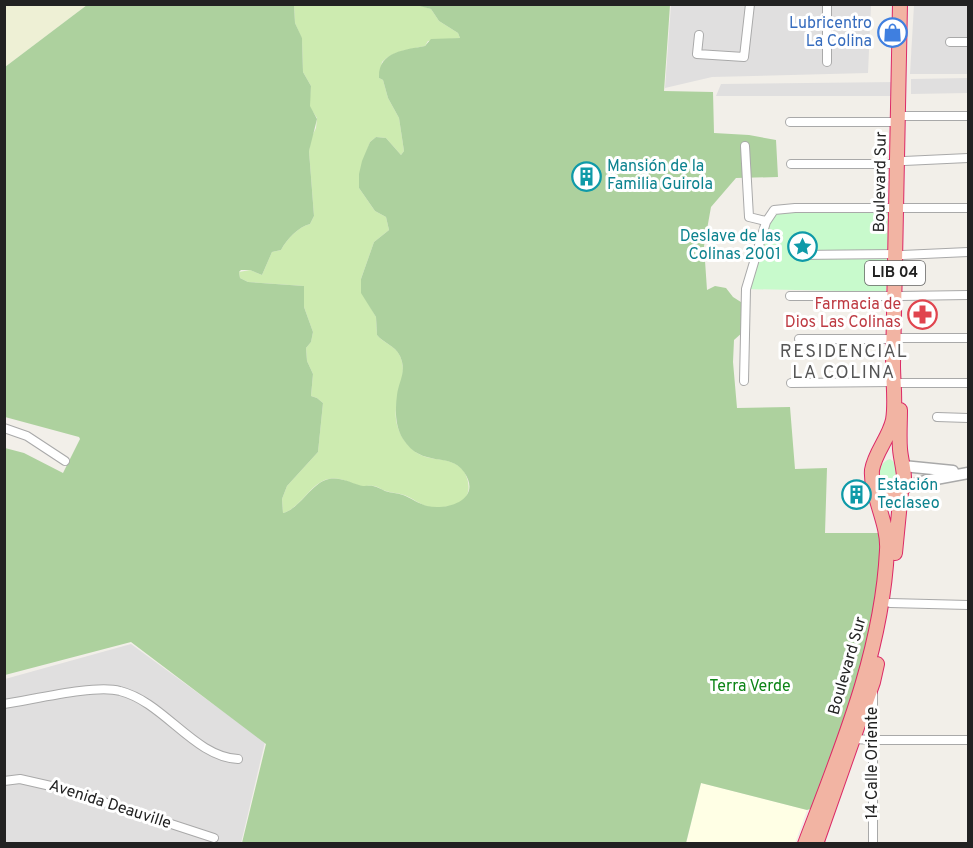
<svg xmlns="http://www.w3.org/2000/svg" width="973" height="848" font-family="Overpass,sans-serif">
	<rect width="100%" height="100%" fill="#f2efe9"/>
	<path fill="#e0dfdf" d="M 671,5 L 871,5 L 868,73 L 712,77 L 665,88 Z
		M 914,5 L 968,5 L 968,74 L 910,74 Z
		M 968,78 L 968,93 L 911,94 L 911,79 Z
		M 897,82 L 896,96 L 716,96 L 721,84 Z
		M 131,644 L 265,742 L 241,843 L 5,844 L 5,679 Z"/>
	<path fill="#ffffe5" d="M 701,783 L 807,810 L 795,843 L 686,844 Z"/>
	<path fill="#eef0d5" d="M 5,5 L 87,5 L 5,67 Z"/>
	<path fill="#cdebb0" d="M 416,4 L 431,9 L 439,21 L 458,33 L 460,38 L 428,41 L 425,46 C 409,50 394,50 382,62 L 379,78 L 383,80 L 388,98 L 399,118 L 404,151 L 401,155 L 386,138 L 376,137 L 370,142 L 362,164 L 359,188 L 375,211 L 386,217 L 389,230 L 374,242 L 361,279 L 364,296 L 376,317 L 377,335 C 383,343 396,346 400,356 C 412,384 382,406 404,440 C 424,469 446,451 463,470 C 467,476 470,485 468,492 C 465,507 442,508 429,507 C 421,505 412,498 404,495 C 398,493 392,493 386,491 C 382,490 379,487 374,486 C 369,485 364,487 360,486 C 349,483 342,477 329,479 C 312,481 300,509 283,513 L 282,499 L 287,486 L 318,452 L 323,403 L 317,398 L 311,396 L 313,374 L 307,361 L 306,348 L 311,342 L 313,332 L 304,307 L 304,286 L 248,282 L 240,278 L 239,272 L 250,270 L 262,275 L 272,252 L 281,250 C 287,239 298,227 310,224 L 314,216 L 309,151 L 311,138 L 316,128 L 317,118 L 309,106 L 311,86 L 303,72 L 302,39 L 295,23 L 294,5 Z"/>
	<path fill="#add19e" d="M 87,5 L 294,5 L 295,23 L 302,38 L 303,72 L 311,86 L 310,106 L 317,119 L 309,151 L 314,216 L 310,224 C 298,227 287,239 281,250 L 272,252 L 262,275 L 250,270 L 241,270 L 239,272 L 240,278 L 248,282 L 304,286 L 304,307 L 313,332 L 311,342 L 306,348 L 307,361 L 313,374 L 311,396 L 317,398 L 323,403 L 318,452 L 287,486 L 282,499 L 283,513 C 300,509 312,482 329,479 C 340,477 349,482 359,485 C 364,487 368,485 373,486 C 378,487 381,489 385,491 C 391,493 397,493 403,495 C 411,498 419,504 427,506 C 448,511 483,499 464,472 C 450,451 422,469 403,439 C 395,426 395,410 397,395 C 399,380 407,372 400,356 C 395,345 383,343 377,335 L 376,317 L 361,293 L 361,279 L 374,242 L 389,230 L 386,217 L 375,211 L 359,188 L 359,174 L 362,161 L 370,142 L 376,137 L 386,138 L 401,155 L 404,151 L 399,118 L 388,98 L 383,80 L 379,78 C 378,51 405,50 425,46 L 431,39 L 460,38 L 458,33 L 439,21 L 431,9 L 416,5 L 670,5 L 664,91 L 713,92 L 714,133 L 749,135 L 776,140 L 778,177 L 736,178 L 711,207 L 704,246 L 707,290 L 715,286 L 726,288 L 733,297 L 744,304 L 743,332 L 734,340 L 733,362 L 737,408 L 790,407 L 795,469 L 827,468 L 825,533 L 893,533 L 867,659 L 813,808 L 807,810 L 701,783 L 686,843 L 242,843 L 266,744 L 131,642 L 5,675 L 5,448 L 24,453 L 63,473 L 80,439 L 79,437 L 5,417 L 5,67 Z"/>
	<path fill="#c8facc" d="M 782,208 L 889,208 L 886,292 L 746,289 L 765,225 Z
		M 890,459 C 902,467 899,477 896,489 L 886,494 C 883,491 880,489 879,486 C 875,475 880,462 890,459 Z"/>
	<g fill="none" stroke-linecap="round" stroke-linejoin="round">
		<defs>
			<path id="minor" d="M 699,35 L 697,54 L 744,57 L 750,4
				M 950,42 L 968,42
				M 827,62 L 827,4
				M 905,116 L 968,116
				M 790,122 L 899,122
				M 745,146 L 749,217 L 766,221
				M 904,161 L 968,158
				M 791,164 L 898,164
				M 797,255 L 896,254
				M 902,255 L 968,252
				M 790,296 L 894,296
				M 901,296 L 968,295
				M 900,338 L 968,338
				M 799,339 L 893,339
				M 744,381 L 746,289 L 766,222 L 774,210 L 795,208 L 968,208
				M 791,383 L 893,382
				M 900,383 L 968,383
				M 937,417 L 968,418
				M 4,428 L 27,436 L 65,461
				M 890,603 L 968,605
				M 873,691 L 873,844
				M 4,704 C 32,700 95,684 120,691 C 164,702 194,757 238,759
				M 854,739 L 873,740 L 968,740
				M 4,781 L 20,779 L 64,789 L 214,838"/>
			<path id="tertiary" d="M 903,466 L 953,471
				M 903,488 L 925,481 L 968,473"/>
			<path id="trunk" d="M 876,492 C 886,503 902,499 904,483 C 905,472 901,461 900,449 C 899,436 900,423 900,410
				M 895,553 L 901,492
				M 805,844 C 841,749 882,653 887,550 C 889,524 870,493 872,470 C 875,452 889,438 893,420 C 896,403 893,382 893,365 L 900,4
				M 816,844 L 873,682 L 877,664"/>
		</defs>
		<use href="#minor" stroke="#a9a9a9" stroke-width="10"/>
		<use href="#tertiary" stroke="#a9a9a9" stroke-width="13"/>
		<use href="#trunk" stroke="#dc2a67" stroke-width="16"/>
		<use href="#minor" stroke="#fff" stroke-width="8"/>
		<use href="#tertiary" stroke="#fff" stroke-width="10"/>
		<use href="#trunk" stroke="#f2b4a3" stroke-width="14"/>
	</g>
	<defs>
		<symbol id="shop-ring" viewBox="-11 -11 22 22"><circle r="9.5" fill="#fff" stroke="#3f7fe0" stroke-width="1.5"/><path d="M-5-2.5h2.3a2.7 3.5 0 0 1 5.4 0H5L5.5 6h-11ZM-1.5-2.5h3a1.5 2.3 0 0 0-3 0Z" fill="#3f7fe0"/></symbol>
		<symbol id="building-ring" viewBox="-11 -11 22 22"><circle r="9.5" fill="#fff" stroke="#0f9aa8" stroke-width="1.5"/><path d="M-4-6H4V6H1V3H-1V6H-4ZM-2.5-4.3h1.7v1.8h-1.7ZM.8-4.3h1.7v1.8H.8ZM-2.5-1h1.7V.8h-1.7ZM.8-1h1.7V.8H.8Z" fill="#0f9aa8"/></symbol>
		<symbol id="sight-ring" viewBox="-11 -11 22 22"><circle r="9.5" fill="#fff" stroke="#0f9aa8" stroke-width="1.5"/><path d="M0-6L1.8-2.2L6-1.7L2.9 1.2L3.7 5.4L0 3.3L-3.7 5.4L-2.9 1.2L-6-1.7L-1.8-2.2Z" fill="#0f9aa8"/></symbol>
		<symbol id="pharmacy-ring" viewBox="-11 -11 22 22"><circle r="9.5" fill="#fff" stroke="#e0444e" stroke-width="1.5"/><path d="M-2-6h4v4h4v4h-4v4h-4v-4h-4v-4h4Z" fill="#e0444e"/></symbol>
	</defs>
	<g fill-rule="evenodd">
		<use href="#shop-ring" x="876" y="16" width="33" height="33"/>
		<use href="#building-ring" x="570" y="160" width="33" height="33"/>
		<use href="#sight-ring" x="786" y="230" width="33" height="33"/>
		<use href="#pharmacy-ring" x="906" y="298" width="33" height="33"/>
		<use href="#building-ring" x="840" y="478" width="33" height="33"/>
	</g>
	<g text-anchor="middle" dominant-baseline="central" stroke-width="6" stroke-linejoin="round" paint-order="stroke">
		<rect fill="#fff" stroke="#646464" stroke-width="1.5" x="865" y="261" width="60" height="24" rx="4.5"/>
		<g font-size="15" font-weight="bold" fill="#222">
			<text x="895" y="273">LIB 04</text>
		</g>
		<g font-size="16" fill="#366cbe" stroke="#fff" text-anchor="end">
			<text x="872" y="24">Lubricentro<tspan x="872" dy="18">La Colina</tspan></text>
		</g>
		<g font-size="16" fill="#0d838f" stroke="#fff" text-anchor="start">
			<text x="607" y="167">Mansión de la<tspan x="607" dy="18">Familia Guirola</tspan></text>
			<text x="781" y="237" text-anchor="end">Deslave de las<tspan x="781" dy="18">Colinas 2001</tspan></text>
			<text x="877" y="486">Estación<tspan x="877" dy="18">Teclaseo</tspan></text>
		</g>
		<g font-size="16" fill="#222" stroke="#fff">
			<text transform="translate(881 182) rotate(-89)">Boulevard Sur</text>
			<text transform="translate(848 666) rotate(-74)">Boulevard Sur</text>
			<text transform="translate(873 763) rotate(-90)">14 Calle Oriente</text>
			<text transform="translate(110 805) rotate(18)">Avenida Deauville</text>
		</g>
		<g font-size="16" fill="#be3a42" stroke="#fff" text-anchor="end">
			<text x="901" y="305">Farmacia de<tspan x="901" dy="18">Dios Las Colinas</tspan></text>
		</g>
		<g font-size="16" fill="#0c8416" stroke="#fff">
			<text x="750" y="687">Terra Verde</text>
		</g>
		<g font-size="18" letter-spacing="1.5" fill="#555" stroke="#fff">
			<text x="844" y="352">RESIDENCIAL<tspan x="844" dy="21">LA COLINA</tspan></text>
		</g>
	</g>
	<rect width="973" height="848" fill="none" stroke="#222222" stroke-width="12"/>
</svg>
